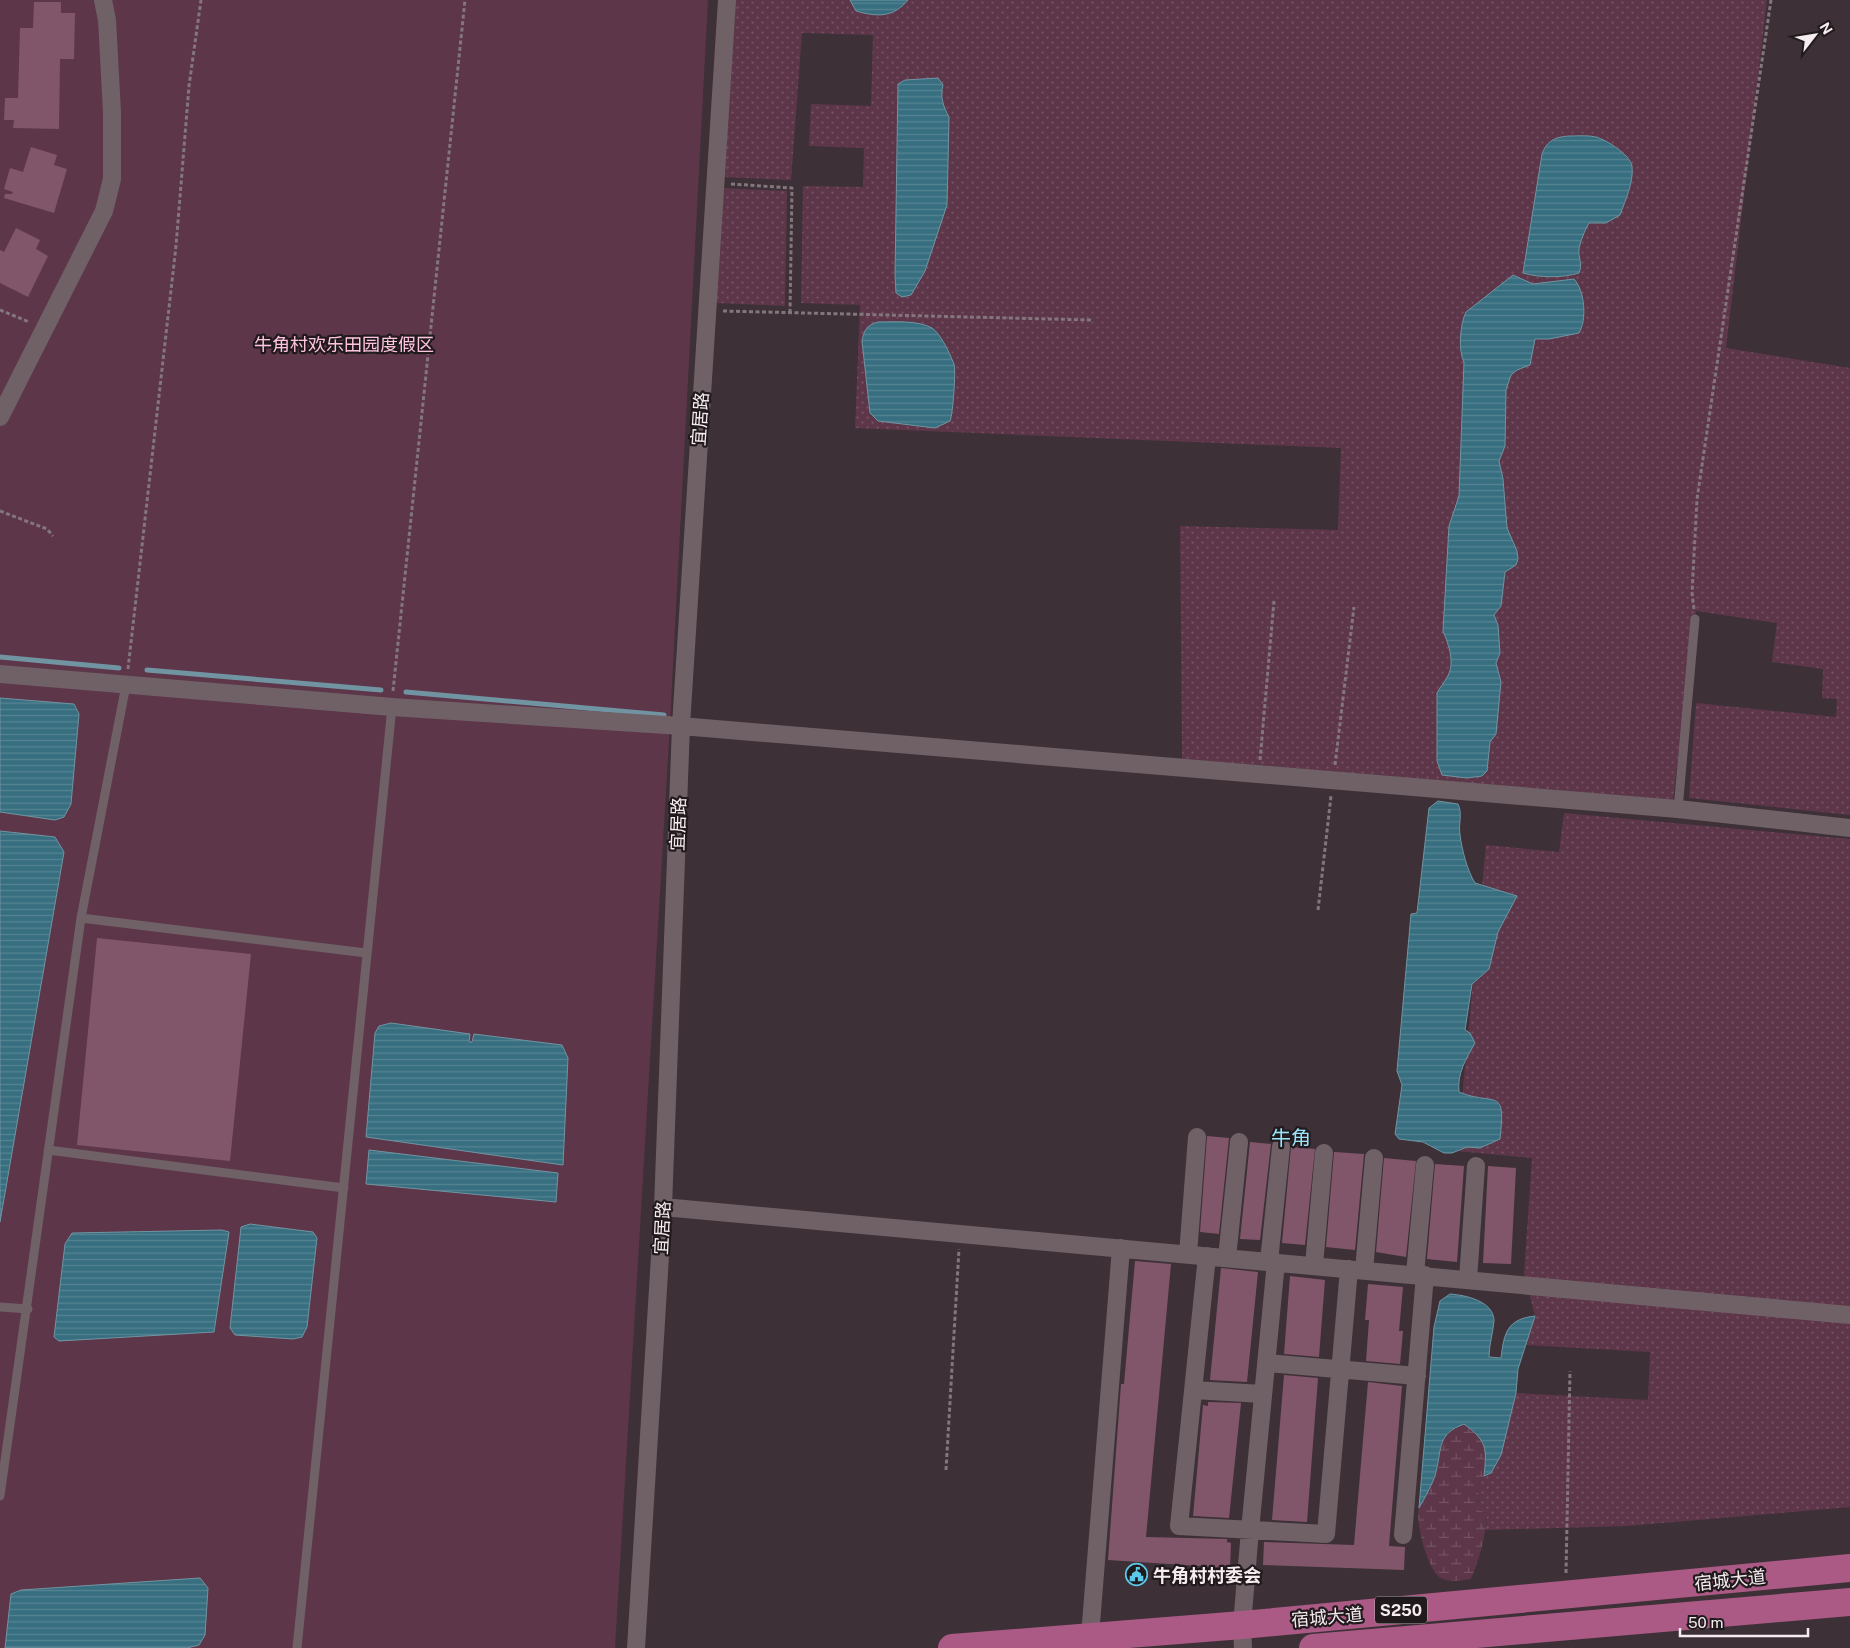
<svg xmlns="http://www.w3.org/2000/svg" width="1850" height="1648" font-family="'Public Sans','Noto Sans SC',sans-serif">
	<defs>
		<pattern id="grass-dots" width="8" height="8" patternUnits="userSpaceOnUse" patternTransform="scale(1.25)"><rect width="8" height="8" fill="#5d3649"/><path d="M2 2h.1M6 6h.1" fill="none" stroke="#755364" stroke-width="1.8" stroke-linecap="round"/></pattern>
		<pattern id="wetland-marsh" width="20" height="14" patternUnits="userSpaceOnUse" patternTransform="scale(1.25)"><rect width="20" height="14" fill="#5d3649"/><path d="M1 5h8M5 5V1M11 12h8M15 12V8" fill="none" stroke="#755364"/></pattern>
		<pattern id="water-rules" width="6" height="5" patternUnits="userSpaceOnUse" patternTransform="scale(1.25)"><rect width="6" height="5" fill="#386f80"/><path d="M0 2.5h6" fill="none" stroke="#558492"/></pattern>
	</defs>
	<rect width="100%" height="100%" fill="#3e3037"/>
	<path fill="url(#grass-dots)" d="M 733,0 L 1767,0 L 1726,348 L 1850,368 L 1850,815 L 1689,798 L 1696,703 L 1836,717 L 1837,699 L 1822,698 L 1823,669 L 1772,662 L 1777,623 L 1696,611 L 1673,800 L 1182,759 L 1180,526 L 1338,530 L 1341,448 L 855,428 L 860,305 L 801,303 L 803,186 L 863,187 L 864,148 L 809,146 L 811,104 L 871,106 L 873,35 L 802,33 L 791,180 L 723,177 Z
		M 721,188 L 787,191 L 785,306 L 714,303 Z
		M 1564,813 L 1850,839 L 1850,1507 L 1627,1526 L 1486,1530 L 1487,1513 L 1478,1511 L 1479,1485 L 1484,1476 L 1491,1473 L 1501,1455 L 1516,1393 L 1648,1400 L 1650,1352 L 1526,1345 L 1535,1316 L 1524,1274 L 1532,1158 L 1457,1151 L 1486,845 L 1559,852 Z"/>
	<path fill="url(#wetland-marsh)" d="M 1464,1424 L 1479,1436 L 1487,1455 L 1484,1476 L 1479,1485 L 1478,1510 L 1487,1513 C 1486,1536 1480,1557 1471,1579 C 1461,1580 1447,1584 1438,1576 C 1427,1566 1415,1522 1419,1507 C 1421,1501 1426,1496 1428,1490 C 1438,1463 1434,1436 1464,1424 Z"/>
	<path fill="#5d3649" d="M 0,0 L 708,0 L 669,741 L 615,1648 L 0,1648 Z"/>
	<path fill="url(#water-rules)" stroke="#7194a2" d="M 850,0 L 908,0 C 893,18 877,17 856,11 Z
		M 938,78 L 943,85 C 940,97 943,106 949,117 L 947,205 L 925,271 L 911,295 L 902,297 L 896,293 L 895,275 L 898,84 L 905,80 Z
		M 1569,136 C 1577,136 1588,135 1596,137 C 1607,140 1630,155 1632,166 C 1634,182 1625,201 1620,215 L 1606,223 L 1589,223 C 1585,230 1580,242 1579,249 C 1578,258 1583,264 1579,273 C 1562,278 1540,278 1523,273 L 1542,154 C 1547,140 1556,137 1569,136 Z
		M 1513,275 L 1533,284 L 1574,279 C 1585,291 1587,320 1579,333 L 1549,339 L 1535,339 L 1530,365 L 1517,370 L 1511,375 L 1506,390 L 1505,446 L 1499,461 L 1503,479 L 1507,528 L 1517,551 L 1518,559 L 1516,565 L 1505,572 L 1501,606 L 1494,615 L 1498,625 L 1500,653 L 1496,663 L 1501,682 L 1496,734 L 1490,742 L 1487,771 L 1482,776 L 1467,778 L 1442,775 L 1437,761 L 1437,693 C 1440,687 1443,685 1446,679 C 1456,665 1449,645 1443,631 L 1449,526 L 1459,496 L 1464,362 C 1458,351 1460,324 1466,312 Z
		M 878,322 C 893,322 918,320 932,328 C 941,334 950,354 954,364 C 956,370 953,414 950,421 L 935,428 L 878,421 L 870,413 L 862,341 C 864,330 867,325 878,322 Z
		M 0,698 L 74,704 L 79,714 L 71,804 L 64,817 L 55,820 L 0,812 Z
		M 1438,801 L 1458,804 C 1463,814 1458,824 1460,835 C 1462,850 1467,870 1475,883 L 1517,896 L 1498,932 L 1489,969 L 1472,984 L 1465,1030 L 1470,1033 L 1475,1043 C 1466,1059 1457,1073 1459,1092 C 1496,1107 1506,1085 1500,1139 L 1480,1148 L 1467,1147 L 1452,1153 L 1444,1153 L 1423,1142 L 1399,1139 L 1395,1134 L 1402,1085 L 1397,1071 L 1411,914 L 1417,913 L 1429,808 Z
		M 0,831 L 55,837 L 64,852 L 0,1222 Z
		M 391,1023 L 470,1034 L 469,1042 L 472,1042 L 474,1034 L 562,1045 L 568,1058 L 563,1165 L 366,1137 L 375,1033 L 379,1026 Z
		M 369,1150 L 558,1173 L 556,1202 L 366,1184 Z
		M 250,1224 L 313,1232 L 317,1238 L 307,1327 L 302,1337 L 293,1339 L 235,1335 L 230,1328 L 241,1227 Z
		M 222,1230 L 229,1232 L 214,1332 L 59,1341 L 54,1337 L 65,1244 L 72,1233 Z
		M 1450,1294 C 1465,1295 1494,1301 1494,1321 C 1493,1333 1489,1345 1489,1357 L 1501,1358 C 1504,1333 1507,1319 1535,1316 L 1518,1369 L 1516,1393 L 1501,1455 L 1491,1473 L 1484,1476 C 1487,1448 1487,1441 1464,1424 C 1437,1434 1442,1448 1436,1472 C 1433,1484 1425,1497 1419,1508 L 1434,1327 L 1440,1301 Z
		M 200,1578 L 208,1588 L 205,1635 L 199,1645 L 187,1648 L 5,1648 L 11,1594 L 21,1590 Z"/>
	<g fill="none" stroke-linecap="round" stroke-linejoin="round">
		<path stroke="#7194a2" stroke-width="5" d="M 0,657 L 119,668
			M 147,670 L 381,690
			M 406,692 L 664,715"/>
	</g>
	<path fill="#81566a" d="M 34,2 L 61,2 L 61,13 L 75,13 L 74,59 L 60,59 L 59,129 L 13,128 L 14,120 L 4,120 L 5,98 L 18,98 L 20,28 L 33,28 Z
		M 31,147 L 57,155 L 54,165 L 67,169 L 54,213 L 4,198 L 5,194 L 12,194 L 13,192 L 4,189 L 10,168 L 23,172 Z
		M 16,228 L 40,240 L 36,249 L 48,256 L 28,297 L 0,283 L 0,250 L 4,252 Z
		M 97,938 L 251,954 L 230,1161 L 77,1145 Z
		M 1207,1136 L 1229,1138 L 1219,1234 L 1200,1232 Z
		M 1250,1142 L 1271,1144 L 1260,1240 L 1240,1239 Z
		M 1291,1147 L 1315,1149 L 1305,1245 L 1282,1243 Z
		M 1334,1152 L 1364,1154 L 1355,1250 L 1326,1247 Z
		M 1384,1158 L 1416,1161 L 1406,1257 L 1376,1252 Z
		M 1435,1164 L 1464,1166 L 1457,1262 L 1427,1259 Z
		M 1488,1166 L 1516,1168 L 1511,1264 L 1483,1263 Z
		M 1135,1261 L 1171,1264 L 1146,1537 L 1227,1539 L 1227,1542 L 1231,1543 L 1230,1568 L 1108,1560 L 1121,1384 L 1124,1384 Z
		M 1221,1268 L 1258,1272 L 1247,1382 L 1210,1380 Z
		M 1290,1276 L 1325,1280 L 1319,1357 L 1284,1354 Z
		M 1368,1284 L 1403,1287 L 1399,1331 L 1403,1331 L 1400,1364 L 1366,1361 L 1369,1320 L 1365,1320 Z
		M 1284,1375 L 1318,1378 L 1307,1522 L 1272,1520 Z
		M 1368,1382 L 1402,1386 L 1389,1546 L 1405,1547 L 1404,1570 L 1263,1565 L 1264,1542 L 1354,1545 Z
		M 1208,1402 L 1241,1403 L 1229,1518 L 1193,1516 L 1203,1405 L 1208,1406 Z"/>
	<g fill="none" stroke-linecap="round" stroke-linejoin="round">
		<path stroke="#83767c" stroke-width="3" stroke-dasharray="4 2.5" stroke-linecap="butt" d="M 731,184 L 792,188 L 790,313
			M 0,310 L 29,322
			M 723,311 L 1091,320
			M 0,511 L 47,529 L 53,536
			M 1694,609 L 1692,593 L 1697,499 L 1771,0
			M 128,669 L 176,246 L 189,86 L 201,0
			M 393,691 L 465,0
			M 1260,760 L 1274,601
			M 1335,765 L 1354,607
			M 1318,910 L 1331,796
			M 946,1470 L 959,1249
			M 1566,1573 L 1570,1371"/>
		<path stroke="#706167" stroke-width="9" d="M 1678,809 L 1695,619
			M 81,918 L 366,953
			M 48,1150 L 344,1188
			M 0,1307 L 28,1309
			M 0,1496 L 81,918 L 126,685
			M 297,1648 L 392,707"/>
		<path stroke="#706167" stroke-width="18" d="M 0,417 L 104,211 L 112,179 L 112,112 L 107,20 L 103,0
			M 0,674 L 392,707 L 681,726 L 1678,809 L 1850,828
			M 663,1207 L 1850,1315
			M 1188,1254 L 1197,1137
			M 1207,1256 L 1179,1526 L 1326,1534 L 1349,1269
			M 1227,1258 L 1239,1142
			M 1269,1261 L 1281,1147
			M 1314,1265 L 1324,1153
			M 1364,1270 L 1374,1158
			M 1415,1274 L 1425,1165
			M 1468,1279 L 1476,1166
			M 1267,1363 L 1417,1376
			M 1193,1390 L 1263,1394
			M 1403,1535 L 1425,1275
			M 1090,1636 L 1121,1248
			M 636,1648 L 663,1207 L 681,726 L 727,0
			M 1243,1648 L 1242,1625 L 1250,1530 L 1276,1262"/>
		<path stroke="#aa5a84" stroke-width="28" d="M 952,1648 L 1242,1625 L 1850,1568
			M 1313,1648 L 1850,1602"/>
	</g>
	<defs>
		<symbol id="civic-ring" viewBox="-11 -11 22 22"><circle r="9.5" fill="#211a1d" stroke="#5cc7e7" stroke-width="1.5"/><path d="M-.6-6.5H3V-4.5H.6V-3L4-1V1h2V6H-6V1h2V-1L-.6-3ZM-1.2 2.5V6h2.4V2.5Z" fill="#5cc7e7"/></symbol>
	</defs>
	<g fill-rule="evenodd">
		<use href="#civic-ring" x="1124" y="1562" width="25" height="25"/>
	</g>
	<g text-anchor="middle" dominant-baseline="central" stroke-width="4.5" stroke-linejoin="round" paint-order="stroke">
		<rect fill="#211a1d" stroke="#b5adb1" stroke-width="1" x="1375" y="1596.5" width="52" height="27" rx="4"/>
		<g font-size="16" font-weight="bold" fill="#f5ecf0">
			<text x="1401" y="1610">S250</text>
		</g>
		<g font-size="18" fill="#fec3de" stroke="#211a1d">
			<text x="344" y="344">牛角村欢乐田园度假区</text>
		</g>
		<g font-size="18" fill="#f5ecf0" stroke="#211a1d">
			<text transform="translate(700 419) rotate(-86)">宜居路</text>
			<text transform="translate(678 824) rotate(-88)">宜居路</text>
			<text transform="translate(662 1228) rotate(-87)">宜居路</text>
			<text transform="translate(1730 1580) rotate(-6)">宿城大道</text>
			<text transform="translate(1327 1617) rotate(-5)">宿城大道</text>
		</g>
		<g font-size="18" font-weight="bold" fill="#f5ecf0" stroke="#211a1d" text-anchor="start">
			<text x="1153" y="1575">牛角村村委会</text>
		</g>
		<g font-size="20" fill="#99e3fb" stroke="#211a1d">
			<text x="1291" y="1138">牛角</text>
		</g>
	</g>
	<g transform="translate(1815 35) rotate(59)" stroke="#211a1d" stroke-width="4" paint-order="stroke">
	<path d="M0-4L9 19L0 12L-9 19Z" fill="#f5ecf0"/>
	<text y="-8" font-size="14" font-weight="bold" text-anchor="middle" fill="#f5ecf0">N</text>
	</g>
	<path d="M1680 1628v8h128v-8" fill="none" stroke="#f5ecf0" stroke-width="2.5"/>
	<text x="1688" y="1628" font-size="15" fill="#f5ecf0" stroke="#211a1d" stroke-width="4" paint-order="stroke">50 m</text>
</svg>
